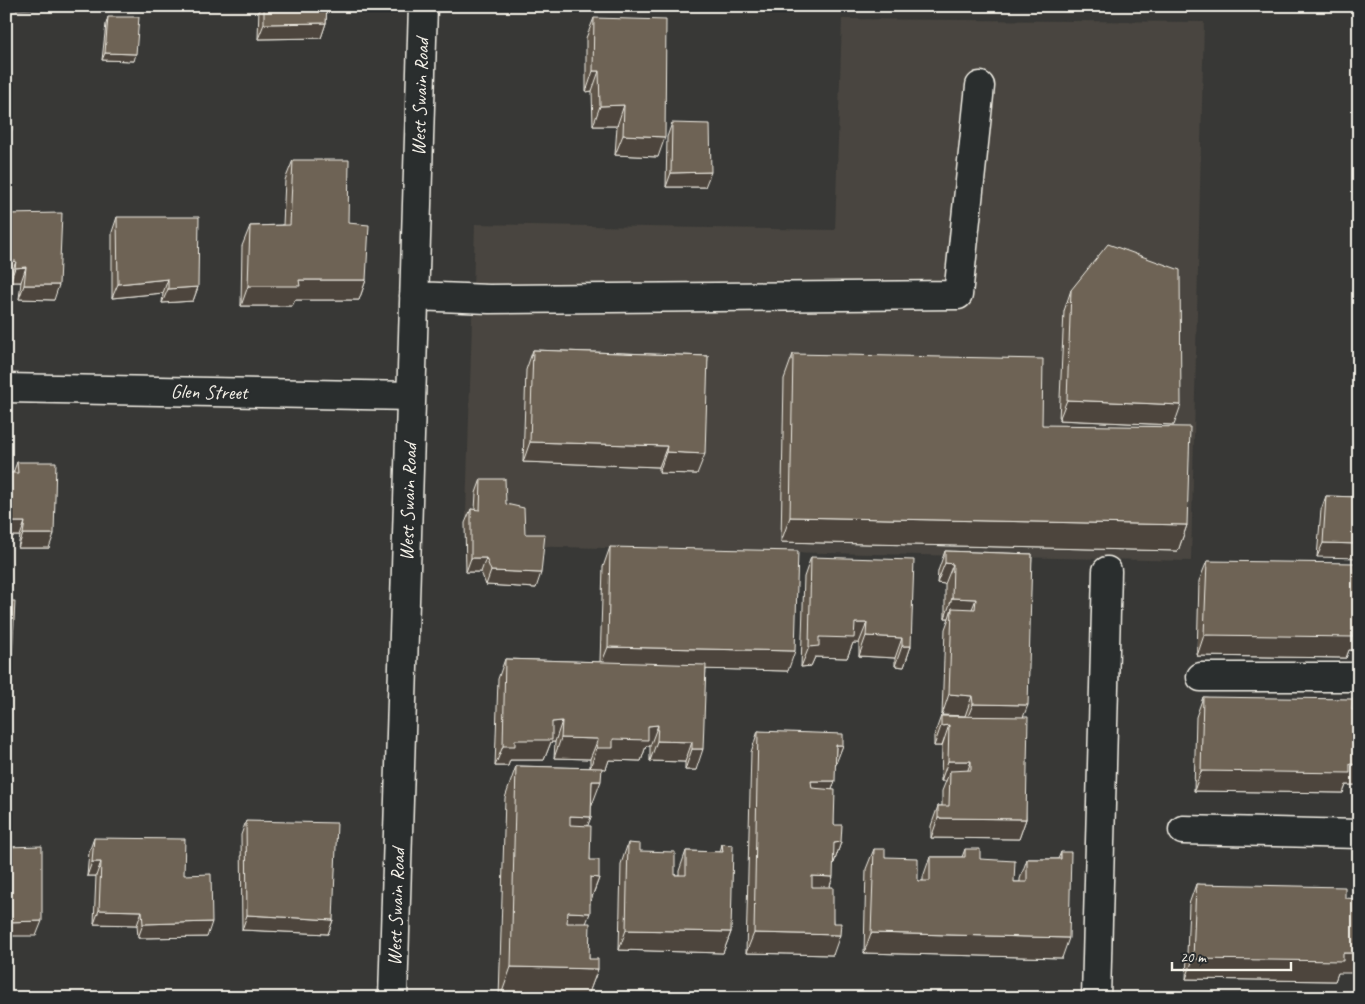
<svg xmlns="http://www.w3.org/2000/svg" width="1365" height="1004" font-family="Caveat,sans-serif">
	<rect width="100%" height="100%" fill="#383836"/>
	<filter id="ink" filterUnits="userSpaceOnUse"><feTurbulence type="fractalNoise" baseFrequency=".02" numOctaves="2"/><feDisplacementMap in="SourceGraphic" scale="10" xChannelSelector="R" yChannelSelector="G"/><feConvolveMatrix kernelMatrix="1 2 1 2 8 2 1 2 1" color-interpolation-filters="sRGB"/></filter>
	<g filter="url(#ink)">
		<path fill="#48453f" d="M 842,19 L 1204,22 L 1191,561 L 465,545 L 475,224 L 835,230 Z"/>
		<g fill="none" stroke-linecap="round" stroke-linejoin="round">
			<defs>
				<path id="minor" d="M 414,296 L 489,299 L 958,295 L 980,86
					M 6,388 L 411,396
					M 1201,677 L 1359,677
					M 1183,830 L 1359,834
					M 393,998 L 423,6
					M 1096,998 L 1107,571"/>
			</defs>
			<use href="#minor" stroke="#f4f1e8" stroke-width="31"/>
			<use href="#minor" stroke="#2a2d2e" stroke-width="28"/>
		</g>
		<path fill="#5f5549" stroke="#f4f1e8" d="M 259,6 L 327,6 L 326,23 L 321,38 L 258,39 Z
			M 108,17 L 134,61 L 102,60 L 106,24 Z
			M 594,18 L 658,157 L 615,155 L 617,126 L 593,126 L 592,91 L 586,92 L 586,38 Z
			M 672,123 L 705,187 L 666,187 L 667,137 Z
			M 293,160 L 348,223 L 366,280 L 359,300 L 295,300 L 292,306 L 241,306 L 242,246 L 250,226 L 283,225 L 285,180 Z
			M 6,214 L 54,300 L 19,299 L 21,282 L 10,282 L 11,275 Z
			M 117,217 L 198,287 L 193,301 L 162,303 L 163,293 L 112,298 L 112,232 Z
			M 1071,290 L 1174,425 L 1059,420 L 1064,311 Z
			M 533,350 L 708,356 L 697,474 L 659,473 L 659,467 L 523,462 L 526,370 Z
			M 793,354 L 1042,425 L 1187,525 L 1178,551 L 781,542 L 784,379 Z
			M 1359,369 L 1359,424 L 1354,424 L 1355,380 Z
			M 17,462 L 49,548 L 18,548 L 20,536 L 6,536 L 6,473 L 13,473 Z
			M 481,479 L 506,504 L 525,534 L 536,588 L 486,585 L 481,572 L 466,572 L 465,523 L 471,509 L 475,510 L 476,493 Z
			M 1326,496 L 1359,497 L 1317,557 L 1321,510 Z
			M 610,547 L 788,671 L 706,669 L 696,770 L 685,770 L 685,762 L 650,761 L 650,746 L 646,746 L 641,761 L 609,760 L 606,769 L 602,768 L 591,808 L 591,817 L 587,826 L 590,860 L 599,878 L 590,903 L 586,923 L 589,959 L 598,969 L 587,998 L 499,998 L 505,798 L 516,766 L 590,768 L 590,759 L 554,758 L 555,742 L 551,742 L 544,760 L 510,760 L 508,766 L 495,766 L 498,679 L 505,659 L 600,662 L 603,567 Z
			M 945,551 L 1032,554 L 1023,717 L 1026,819 L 1019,839 L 931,838 L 931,826 L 938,806 L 942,806 L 942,791 L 946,781 L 941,781 L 942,746 L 934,746 L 934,736 L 941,716 L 965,716 L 942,715 L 945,629 L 949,618 L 945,618 L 945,584 L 937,583 L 938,571 Z
			M 811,557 L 911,646 L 904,667 L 895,666 L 895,658 L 859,656 L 859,643 L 853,643 L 847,658 L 815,657 L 811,666 L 801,667 L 804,577 Z
			M 1207,561 L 1359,575 L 1359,650 L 1349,650 L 1346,658 L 1197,656 L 1199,581 Z
			M 1203,697 L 1359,710 L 1359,785 L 1346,785 L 1343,793 L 1194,791 L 1196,717 Z
			M 758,731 L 843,745 L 835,765 L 832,790 L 834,825 L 841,842 L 834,863 L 833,863 L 830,887 L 833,923 L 833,955 L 746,953 L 751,752 Z
			M 246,821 L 333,920 L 328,934 L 242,930 L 241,835 Z
			M 94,838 L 184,875 L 207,937 L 138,938 L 137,925 L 94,924 L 96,876 L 87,876 L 89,852 Z
			M 628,843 L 675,875 L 679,875 L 679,871 L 686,851 L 720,852 L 722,844 L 731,932 L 723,953 L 619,950 L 621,864 Z
			M 874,849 L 918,881 L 923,881 L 923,877 L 930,857 L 962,857 L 965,849 L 1014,882 L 1020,882 L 1020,879 L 1027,859 L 1058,859 L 1061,852 L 1062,958 L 864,953 L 866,869 Z
			M 1196,884 L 1345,898 L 1338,973 L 1335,981 L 1186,979 L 1189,904 Z"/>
		<path fill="#4d453c" stroke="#f4f1e8" d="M 17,6 L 86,6 L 16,10 Z
			M 326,23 L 321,38 L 258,39 L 264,24 Z
			M 105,53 L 136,54 L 134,61 L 102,60 Z
			M 593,71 L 599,71 L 592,91 L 586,92 Z
			M 624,105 L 617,126 L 593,126 L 600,106 Z
			M 12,129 L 10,136 L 6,137 L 6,130 Z
			M 623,135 L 665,137 L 658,157 L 615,155 Z
			M 711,172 L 705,187 L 666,187 L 671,173 Z
			M 16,261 L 11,275 L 6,276 L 6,262 Z
			M 26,267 L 21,282 L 10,282 L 15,268 Z
			M 168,279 L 163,293 L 112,298 L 118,284 Z
			M 299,280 L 366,280 L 359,300 L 295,300 L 292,306 L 241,306 L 248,286 Z
			M 24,285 L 59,285 L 54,300 L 19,299 Z
			M 198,287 L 193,301 L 162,303 L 168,289 Z
			M 1067,400 L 1181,405 L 1174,425 L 1059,420 Z
			M 1359,410 L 1359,424 L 1354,424 Z
			M 530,442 L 667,446 L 659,467 L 523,462 Z
			M 666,452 L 705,454 L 697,474 L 659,473 Z
			M 790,517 L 1187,525 L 1178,551 L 781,542 Z
			M 6,522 L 25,522 L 20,536 L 6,536 Z
			M 23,534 L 54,534 L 49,548 L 18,548 Z
			M 1323,543 L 1359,544 L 1359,558 L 1317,557 Z
			M 471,558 L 486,558 L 481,572 L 466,572 Z
			M 945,563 L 953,564 L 945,584 L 937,583 Z
			M 491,571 L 541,573 L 536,588 L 486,585 Z
			M 952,598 L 976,599 L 968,619 L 952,608 L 949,618 L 945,618 Z
			M 855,623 L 867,623 L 859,643 L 853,643 L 847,658 L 815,657 L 811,666 L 801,667 L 809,647 L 819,637 Z
			M 1354,629 L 1359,629 L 1359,650 L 1349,650 L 1346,658 L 1197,656 L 1204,635 Z
			M 866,636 L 902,638 L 895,658 L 859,656 Z
			M 902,646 L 911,646 L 904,667 L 895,666 Z
			M 608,647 L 795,651 L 788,671 L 600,667 Z
			M 6,660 L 12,660 L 6,675 Z
			M 949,694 L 972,696 L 965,716 L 942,715 Z
			M 973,704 L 1028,705 L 1020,725 L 965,724 Z
			M 562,721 L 555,742 L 551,742 L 544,760 L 510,760 L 508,766 L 495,766 L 503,746 L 552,722 Z
			M 658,725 L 650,746 L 646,746 L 641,761 L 609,760 L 606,769 L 590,768 L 597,748 L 613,739 L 648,726 Z
			M 949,725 L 942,746 L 934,746 L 941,726 Z
			M 561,738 L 598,739 L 590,759 L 554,758 Z
			M 657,741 L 692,742 L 685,762 L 650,761 Z
			M 836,745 L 843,745 L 835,766 Z
			M 692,749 L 703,749 L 696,770 L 685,770 Z
			M 948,761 L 971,761 L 964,781 L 950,771 L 946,781 L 941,781 Z
			M 1350,764 L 1359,765 L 1359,785 L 1346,785 L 1343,793 L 1194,791 L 1201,771 Z
			M 592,781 L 601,781 L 589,813 Z
			M 811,781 L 835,781 L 828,801 L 804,801 Z
			M 570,816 L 591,817 L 579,849 L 558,848 Z
			M 938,818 L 1026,819 L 1019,839 L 931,838 Z
			M 841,842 L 834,863 L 826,863 L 834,843 Z
			M 92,862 L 101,862 L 96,876 L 87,876 Z
			M 812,876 L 833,877 L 826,897 L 805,896 Z
			M 590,877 L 599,878 L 587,910 Z
			M 99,910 L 142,911 L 137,925 L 94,924 Z
			M 568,912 L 590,913 L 578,945 L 556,944 Z
			M 247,915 L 333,920 L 328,934 L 242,930 Z
			M 42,921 L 36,936 L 6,936 L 6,922 Z
			M 212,922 L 207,937 L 138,938 L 143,924 Z
			M 626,930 L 731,932 L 723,953 L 619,950 Z
			M 754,933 L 840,935 L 833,955 L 746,953 Z
			M 871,933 L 1069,938 L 1062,958 L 864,953 Z
			M 1343,953 L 1359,953 L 1359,973 L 1338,973 L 1335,981 L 1186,979 L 1193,959 Z
			M 511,967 L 598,969 L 587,998 L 500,998 Z"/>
		<path fill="#6e6355" stroke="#f4f1e8" d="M 264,6 L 327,6 L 326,23 L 264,24 Z
			M 108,17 L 139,17 L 136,54 L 105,53 Z
			M 594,18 L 666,20 L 665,137 L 623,135 L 624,105 L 600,106 L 599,71 L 593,71 Z
			M 6,89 L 12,89 L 12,129 L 6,130 Z
			M 672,123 L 710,124 L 711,172 L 671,173 Z
			M 293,160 L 349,160 L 348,223 L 369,225 L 366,280 L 299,280 L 300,286 L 248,286 L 250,226 L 290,225 Z
			M 62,213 L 59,285 L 24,285 L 26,267 L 15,268 L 16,261 L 6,262 L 6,214 Z
			M 117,217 L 199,217 L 198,287 L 168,289 L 168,279 L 118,284 Z
			M 1108,244 L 1180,270 L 1181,405 L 1067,400 L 1071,290 Z
			M 533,350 L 708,356 L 705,454 L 666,452 L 667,446 L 530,442 Z
			M 793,354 L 1043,359 L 1042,425 L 1190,427 L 1187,525 L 790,517 Z
			M 17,462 L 56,462 L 54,534 L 23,534 L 25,522 L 6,522 L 6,473 L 18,473 Z
			M 481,479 L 505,479 L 506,504 L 524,508 L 525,534 L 545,534 L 541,573 L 491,571 L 486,558 L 471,558 L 471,509 L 480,510 Z
			M 1326,496 L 1359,497 L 1359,544 L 1323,543 Z
			M 610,547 L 798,551 L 795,651 L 608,647 Z
			M 945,551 L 1032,554 L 1028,705 L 973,704 L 972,696 L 949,694 L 952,608 L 975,609 L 976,599 L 952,598 L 953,564 L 945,563 Z
			M 811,557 L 914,560 L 911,646 L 902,646 L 902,638 L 866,636 L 867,623 L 855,623 L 854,638 L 819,637 L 819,646 L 809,647 Z
			M 1207,561 L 1356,563 L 1356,575 L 1359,575 L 1359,629 L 1354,629 L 1353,637 L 1204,635 Z
			M 6,601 L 15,601 L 12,660 L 6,660 Z
			M 505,659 L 706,665 L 703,749 L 692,749 L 692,742 L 657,741 L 658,725 L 648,726 L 648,740 L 613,739 L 613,748 L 597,748 L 598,739 L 561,738 L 562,721 L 552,722 L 552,740 L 515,740 L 515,746 L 503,746 Z
			M 1203,697 L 1353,699 L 1352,710 L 1359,710 L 1359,765 L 1350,764 L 1350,773 L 1201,771 Z
			M 941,716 L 1028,717 L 1026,819 L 938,818 L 938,806 L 949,806 L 950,771 L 971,770 L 971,761 L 948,761 L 949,725 L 941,726 Z
			M 758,731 L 843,734 L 843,745 L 836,745 L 835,781 L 811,781 L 812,788 L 835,790 L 834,825 L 842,825 L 841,842 L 834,843 L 833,877 L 812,876 L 812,887 L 833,887 L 833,923 L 841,923 L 840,935 L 754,933 Z
			M 516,766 L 602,768 L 601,781 L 592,781 L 591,817 L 570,816 L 570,825 L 591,826 L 590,860 L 599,860 L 599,878 L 590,877 L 590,913 L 568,912 L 567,923 L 590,923 L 589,959 L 598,959 L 598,969 L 511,967 Z
			M 246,821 L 337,823 L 333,920 L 247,915 Z
			M 94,838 L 185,839 L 184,875 L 211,874 L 212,922 L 143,924 L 142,911 L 99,910 L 101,862 L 92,862 Z
			M 628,843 L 640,844 L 640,851 L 675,852 L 675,875 L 686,875 L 686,851 L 723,852 L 722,844 L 733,845 L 731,932 L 626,930 Z
			M 42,846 L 42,921 L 6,922 L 6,847 Z
			M 874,849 L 885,849 L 885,857 L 918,858 L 918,881 L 930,881 L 930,857 L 965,857 L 965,849 L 980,849 L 980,859 L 1015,861 L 1014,882 L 1027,882 L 1027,859 L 1061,859 L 1061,852 L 1071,852 L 1069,938 L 871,933 Z
			M 1196,884 L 1345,887 L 1345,898 L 1359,899 L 1359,953 L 1343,953 L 1343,961 L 1193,959 Z
			M 1351,991 L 1359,991 L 1359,998 L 1350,998 Z"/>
	</g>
	<g text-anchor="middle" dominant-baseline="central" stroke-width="4" stroke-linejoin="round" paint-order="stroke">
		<g font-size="20" fill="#f4f1e8" stroke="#2a2d2e">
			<text transform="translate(420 97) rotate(-88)">West Swain Road</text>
			<text transform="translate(209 392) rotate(1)">Glen Street</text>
			<text transform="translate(408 502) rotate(-88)">West Swain Road</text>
			<text transform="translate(396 907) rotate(-88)">West Swain Road</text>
		</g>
	</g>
	<rect width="1365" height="1004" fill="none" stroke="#2a2d2e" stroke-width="25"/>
	<rect x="12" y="12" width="1340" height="979" fill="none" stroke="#f4f1e8" stroke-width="2" filter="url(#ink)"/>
	<path d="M1172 962v8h119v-8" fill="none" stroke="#f4f1e8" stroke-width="2.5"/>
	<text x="1180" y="962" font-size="15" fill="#f4f1e8" stroke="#2a2d2e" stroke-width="4" paint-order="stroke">20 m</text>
</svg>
